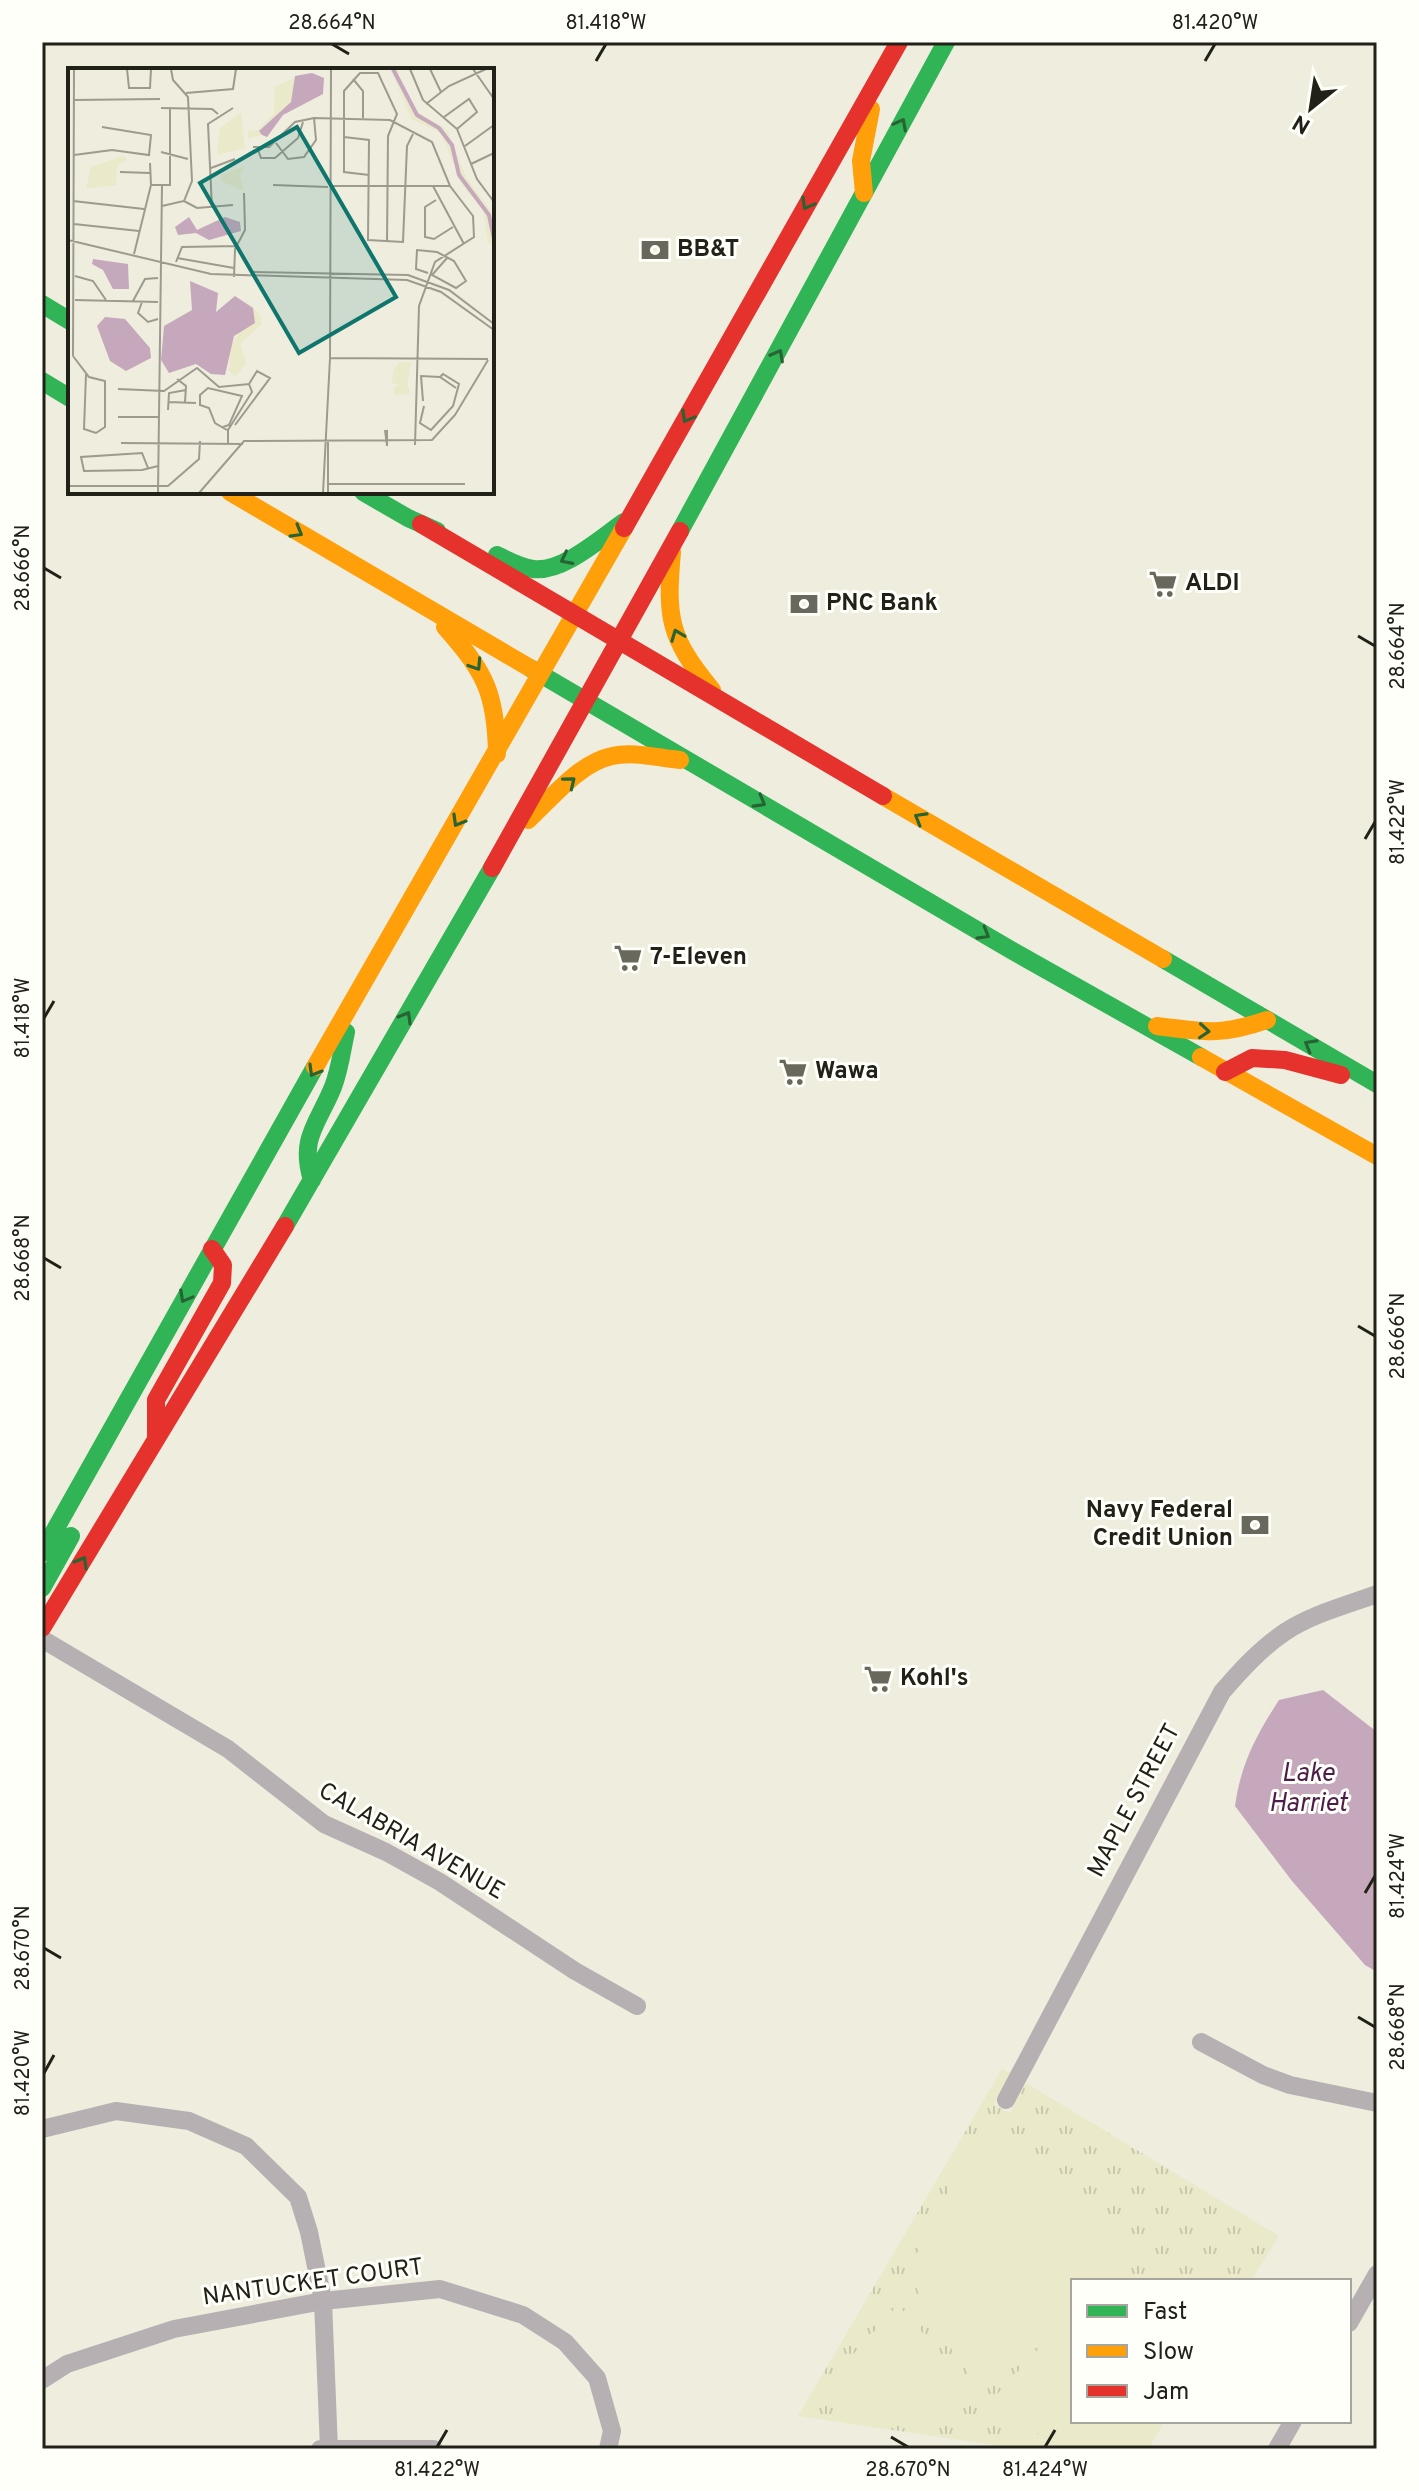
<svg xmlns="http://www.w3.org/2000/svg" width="1419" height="2491" font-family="Overpass,sans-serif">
	<defs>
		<pattern id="park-tufts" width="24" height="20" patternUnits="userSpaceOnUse" patternTransform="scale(2)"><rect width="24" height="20" fill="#eae9ca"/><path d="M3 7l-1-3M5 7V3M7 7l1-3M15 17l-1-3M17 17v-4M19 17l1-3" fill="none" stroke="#c8c8ad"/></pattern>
	</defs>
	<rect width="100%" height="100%" fill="#eeedde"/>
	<path fill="url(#park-tufts)" d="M 1002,2069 L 1010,2073 L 994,2105 L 1010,2113 L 1026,2083 L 1279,2236 L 1251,2281 L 1073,2281 L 1073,2421 L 1165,2421 L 1148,2449 L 1021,2449 L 798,2416 Z"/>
	<path fill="#eae9ca" d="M 983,2124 L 1094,2215 L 1129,2237 L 1130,2250 L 1098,2281 L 1073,2281 L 1073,2305 L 983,2393 L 922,2307 L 911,2265 Z
		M 898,2305 L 972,2389 L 920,2426 L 837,2408 L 819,2392 Z
		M 1073,2311 L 1073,2421 L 1157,2421 L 1145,2439 L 1126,2449 L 1011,2429 L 989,2403 Z"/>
	<path fill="#c5a8bc" d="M 1323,1690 L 1377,1732 L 1377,1972 L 1365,1965 L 1292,1881 L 1235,1806 C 1241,1763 1256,1736 1279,1700 Z"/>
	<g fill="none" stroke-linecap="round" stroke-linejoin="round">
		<path stroke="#b6b0b3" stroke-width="18" d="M 42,1639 L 228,1749 L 324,1824 L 386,1852 L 440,1882 L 575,1971 L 637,2006
			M 1201,2042 L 1263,2075 L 1290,2085 L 1377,2103
			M 1006,2100 L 1222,1692 C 1241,1670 1261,1648 1285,1632 C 1312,1614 1347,1605 1377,1594
			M 42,2129 L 116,2111 L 189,2121 L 246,2146 L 298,2197 L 309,2232 L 323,2301 L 329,2449
			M 1349,2323 L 1377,2274
			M 42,2380 L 67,2364 L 174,2329 L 323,2301 L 440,2289 L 523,2315 L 565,2342 L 597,2378 L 612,2431 L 608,2449
			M 320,2449 L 434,2449
			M 1277,2449 L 1293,2421"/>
		<path stroke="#30b455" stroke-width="18" d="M 42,304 L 70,321
			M 42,381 L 70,398
			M 363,492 L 408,518 L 437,531
			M 680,531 L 946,42
			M 497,555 C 509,561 520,567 533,569 C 562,573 601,538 624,522
			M 530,668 L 1011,950 L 1201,1057
			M 1163,959 L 1377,1084
			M 312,1180 C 299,1138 318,1124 333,1087 C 340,1069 342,1050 346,1032
			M 285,1226 L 492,868
			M 42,1553 L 315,1067
			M 42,1588 L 71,1536"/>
		<path stroke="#ff9f0a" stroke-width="18" d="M 864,193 L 861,161 L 871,109
			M 230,492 L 530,668
			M 672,552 C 666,618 669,638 712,690
			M 445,627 C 485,672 496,693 497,754
			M 883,796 L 1163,959
			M 528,820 C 552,798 579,763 612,756 C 633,751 658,758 680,760
			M 1157,1026 C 1205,1032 1220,1036 1267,1020
			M 1201,1057 L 1377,1156
			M 315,1067 L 624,528"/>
		<path stroke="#e5322d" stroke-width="18" d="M 421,524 L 883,796
			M 624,528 L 899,42
			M 492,868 L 680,531
			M 1225,1072 L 1252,1058 L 1285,1060 L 1341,1075
			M 156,1437 L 156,1400 L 222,1283 L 223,1265 L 212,1249
			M 42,1628 L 285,1226"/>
	</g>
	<defs><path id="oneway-chevron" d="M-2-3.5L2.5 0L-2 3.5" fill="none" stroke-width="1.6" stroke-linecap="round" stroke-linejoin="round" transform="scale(2)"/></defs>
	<g stroke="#286333">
		<use href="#oneway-chevron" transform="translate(901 124) rotate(-62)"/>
		<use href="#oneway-chevron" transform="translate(807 204) rotate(119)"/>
		<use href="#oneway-chevron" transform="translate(778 355) rotate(-62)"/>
		<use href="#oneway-chevron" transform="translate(687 417) rotate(119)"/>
		<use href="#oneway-chevron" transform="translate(297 532) rotate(30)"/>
		<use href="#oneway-chevron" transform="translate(566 559) rotate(153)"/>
		<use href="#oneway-chevron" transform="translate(677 635) rotate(-111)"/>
		<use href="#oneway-chevron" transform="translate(476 665) rotate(57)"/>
		<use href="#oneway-chevron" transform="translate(570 782) rotate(-39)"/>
		<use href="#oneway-chevron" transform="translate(760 802) rotate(30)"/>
		<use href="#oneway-chevron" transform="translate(920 818) rotate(-150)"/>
		<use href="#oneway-chevron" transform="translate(458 821) rotate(120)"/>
		<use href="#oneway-chevron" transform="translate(984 934) rotate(30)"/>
		<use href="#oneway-chevron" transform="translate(406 1017) rotate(-60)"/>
		<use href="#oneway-chevron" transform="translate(1204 1031) rotate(4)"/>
		<use href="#oneway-chevron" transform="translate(1310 1045) rotate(-150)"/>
		<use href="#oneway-chevron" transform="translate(314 1071) rotate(120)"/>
		<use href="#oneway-chevron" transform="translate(185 1297) rotate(119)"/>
		<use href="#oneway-chevron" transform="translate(82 1562) rotate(-60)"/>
	</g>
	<path fill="none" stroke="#212117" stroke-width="3" d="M 332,44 L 349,54M 596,61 L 606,44M 1205,61 L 1215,44M 44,568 L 61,578M 1358,636 L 1375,646M 1365,839 L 1375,822M 44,1018 L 54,1001M 44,1258 L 61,1268M 1358,1326 L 1375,1336M 1365,1893 L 1375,1876M 44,1948 L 61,1958M 1358,2017 L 1375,2027M 44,2073 L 54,2055M 891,2437 L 908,2447M 437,2447 L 447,2430M 1045,2447 L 1055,2430"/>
	<defs>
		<symbol id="bank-bare" viewBox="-9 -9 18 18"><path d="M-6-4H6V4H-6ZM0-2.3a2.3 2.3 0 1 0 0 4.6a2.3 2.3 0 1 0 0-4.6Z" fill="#69685d" stroke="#fffff9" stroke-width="2.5" paint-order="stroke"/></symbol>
		<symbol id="supermarket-bare" viewBox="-9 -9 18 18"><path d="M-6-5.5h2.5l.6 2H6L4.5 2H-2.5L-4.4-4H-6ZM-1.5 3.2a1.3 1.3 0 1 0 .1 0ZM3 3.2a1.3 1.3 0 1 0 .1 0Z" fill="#69685d" stroke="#fffff9" stroke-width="2.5" paint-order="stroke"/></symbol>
	</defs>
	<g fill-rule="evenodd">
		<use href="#bank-bare" x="635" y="230" width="40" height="40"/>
		<use href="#supermarket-bare" x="1143" y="564" width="40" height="40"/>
		<use href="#bank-bare" x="784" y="584" width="40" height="40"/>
		<use href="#supermarket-bare" x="608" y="938" width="40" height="40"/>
		<use href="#supermarket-bare" x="773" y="1052" width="40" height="40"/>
		<use href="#bank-bare" x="1235" y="1505" width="40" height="40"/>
		<use href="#supermarket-bare" x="858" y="1659" width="40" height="40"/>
	</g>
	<g text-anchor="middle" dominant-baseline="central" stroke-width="6" stroke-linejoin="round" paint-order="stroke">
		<g font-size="24" font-weight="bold" fill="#212117" stroke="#fffff9" text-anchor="start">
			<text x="677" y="250">BB&amp;T</text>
			<text x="1185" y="584">ALDI</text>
			<text x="826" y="604">PNC Bank</text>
			<text x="650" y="958">7-Eleven</text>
			<text x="815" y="1072">Wawa</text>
			<text x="1233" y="1511" text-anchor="end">Navy Federal<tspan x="1233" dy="28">Credit Union</tspan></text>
			<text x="900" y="1679">Kohl's</text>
		</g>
		<g font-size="24" fill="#212117" stroke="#fffff9">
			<text transform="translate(1135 1801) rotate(-62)">MAPLE STREET</text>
			<text transform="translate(411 1842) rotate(30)">CALABRIA AVENUE</text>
			<text transform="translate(313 2283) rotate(-8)">NANTUCKET COURT</text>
		</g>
		<g font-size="26" font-style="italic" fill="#4e1c4a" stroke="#fffff9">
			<text x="1308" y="1774">Lake<tspan x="1308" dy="30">Harriet</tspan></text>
		</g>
	</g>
	<g transform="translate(68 68)">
		<rect width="426" height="426" fill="#eeedde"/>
		<path d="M 323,1 L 329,1 L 336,25 L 350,44 L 379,62 L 398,109 L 423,143 L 426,179 L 420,174 L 415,141 L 395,119 L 373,65 L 343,51 ZM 227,10 L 223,34 L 192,62 L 194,67 L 180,70 L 180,63 L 190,62 L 206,45 L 207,18 ZM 173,45 L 177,80 L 149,87 L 152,60 ZM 55,88 L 59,91 L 49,98 L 48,117 L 18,121 L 23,99 ZM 178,232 L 193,248 L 193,257 L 172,276 L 178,296 L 167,309 L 161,303 L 162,279 L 172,263 L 187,255 ZM 343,294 L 339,317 L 343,326 L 327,327 L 325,320 L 331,317 L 324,315 L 325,303 L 331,294 Z" fill="#eae9ca"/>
		<path d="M 177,98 L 172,107 L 176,123 L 153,113 L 154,106 Z" fill="#eae9ca"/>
		<path d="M 244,5 L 256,10 L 255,26 L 215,47 L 199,69 L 194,67 L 191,63 L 223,34 L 227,8 ZM 121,149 L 129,162 L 157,149 L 172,154 L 173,163 L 141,172 L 128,165 L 110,167 L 107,159 ZM 25,191 L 60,196 L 61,221 L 45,221 L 35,202 L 24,196 ZM 122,213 L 150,225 L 148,244 L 167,228 L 185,240 L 187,255 L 166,268 L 157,307 L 143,306 L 128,296 L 101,305 L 93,292 L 96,258 L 124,242 ZM 37,249 L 57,251 L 82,280 L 83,290 L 58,303 L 42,293 L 29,258 Z" fill="#c5a8bc"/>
		<path fill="none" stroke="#c5a8bc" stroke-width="4" d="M 325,1 L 349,47 L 371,60 L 384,77 L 391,107 L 421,147 L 426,171"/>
		<path fill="none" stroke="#9c9b8e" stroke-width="2" d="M 59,1 L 61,20 L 82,20 L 83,1M 342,1 L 355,32 L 389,61 L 409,111 L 426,134M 362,1 L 373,24M 405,1 L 426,31M 285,11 L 295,23 L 295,50M 118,25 L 165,21 L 168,1M 6,32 L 92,31M 358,36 L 381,18 L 418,1M 93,40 L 144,41 L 150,46M 376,49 L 401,31 L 409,44 L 389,61M 276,69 L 301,72 L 300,172 L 335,174 L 339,78 L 345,66M 208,75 L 220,91 L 236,89 L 248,72 L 246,50M 397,78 L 426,57M 185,79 L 201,79 L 227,54 L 246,50 L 322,52 L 364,74 L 382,118 L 405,148 L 406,169 L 367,194 L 351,238 L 347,377M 189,79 L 193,90 L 207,90 L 230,70 L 235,54M 93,84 L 120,91M 6,87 L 44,82 L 81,87 L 83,67 L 34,59M 403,96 L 426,85M 143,100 L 167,91M 52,104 L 82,105M 301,107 L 276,104 L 276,23 L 292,5 L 310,5 L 329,46 L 320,68 L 319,174M 83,117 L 102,117 L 102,40M 205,117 L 260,119M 263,118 L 382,118M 365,118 L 396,176M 368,132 L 357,139 L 357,169 L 366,171 L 385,159M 5,133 L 76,141M 116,133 L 129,140 L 165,137M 94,138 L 116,133 L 124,113 L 120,29 L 105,12 L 103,1M 144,140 L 140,56 L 165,40M 6,156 L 71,163M 0,172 L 143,206 L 339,212 L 373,224 L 426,262M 66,186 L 83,117 L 82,95M 109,190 L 166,200M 108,194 L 114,179 L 168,178M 183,204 L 340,207 L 381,222 L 426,256M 360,205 L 348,201 L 349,182 L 369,184 L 386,193 L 398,213 L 388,220 L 364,207 L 379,190M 7,208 L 25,213 L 38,232M 166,209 L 167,181 L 177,162 L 176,125M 7,232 L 90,234M 65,233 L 77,211 L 90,210M 74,234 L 70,245 L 80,254 L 90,251M 5,288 L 6,1M 5,288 L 21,309 L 37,313 L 37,359 L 28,365 L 16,361 L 18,306M 262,290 L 420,291M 109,311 L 118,318 L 117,334M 50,321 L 96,323 L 129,300 L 151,319 L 181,316 L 184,324 L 160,362 L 160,375M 355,333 L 353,308 L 372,309 L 388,320M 100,334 L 128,335M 356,338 L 352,355 L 363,362 L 385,338 L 391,316 L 375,306 L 372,309M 100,342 L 101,325 L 118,322M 50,349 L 90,349M 167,357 L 202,310 L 189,303 L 181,316M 155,359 L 161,357 L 174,328 L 140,320 L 132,327 L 132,337 L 141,340 L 147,355 L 159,362M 317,362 L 319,378 L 319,362M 260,374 L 260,425M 53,375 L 175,376M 80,400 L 74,385 L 13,389 L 16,403 L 74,402 L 90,398M 259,416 L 397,416M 0,418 L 100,418 L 131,391 L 132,373M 90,425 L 94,117M 131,425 L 176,373 L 364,372 L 387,347 L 420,292M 255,425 L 262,290 L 263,1"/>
		<path fill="#0f766e" fill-opacity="0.15" stroke="#0f766e" stroke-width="4" d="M 229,59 L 328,229 L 231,285 L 132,115 Z"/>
		<rect width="426" height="426" fill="none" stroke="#212117" stroke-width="4"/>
	</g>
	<rect width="1419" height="2491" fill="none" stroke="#fffff9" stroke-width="88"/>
	<rect x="1071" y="2279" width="280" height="144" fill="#fffff9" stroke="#a6a69f" stroke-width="2"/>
	<rect x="1087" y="2305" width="40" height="12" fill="#30b455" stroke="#a6a69f" stroke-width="2"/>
	<text x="1143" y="2319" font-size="24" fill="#212117">Fast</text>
	<rect x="1087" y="2345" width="40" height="12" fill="#ff9f0a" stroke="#a6a69f" stroke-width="2"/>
	<text x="1143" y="2359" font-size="24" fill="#212117">Slow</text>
	<rect x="1087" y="2385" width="40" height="12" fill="#e5322d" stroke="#a6a69f" stroke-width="2"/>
	<text x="1143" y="2399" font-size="24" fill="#212117">Jam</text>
	<g transform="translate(1311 108) rotate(210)" stroke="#fffff9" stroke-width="6" paint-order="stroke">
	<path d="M0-6L14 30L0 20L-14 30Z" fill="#212117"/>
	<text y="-12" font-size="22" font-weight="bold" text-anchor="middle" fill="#212117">N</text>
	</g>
	<rect x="44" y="44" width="1331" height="2403" fill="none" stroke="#212117" stroke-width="3"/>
	<g font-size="20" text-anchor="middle" fill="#212117">
		<text x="332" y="29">28.664°N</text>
		<text x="606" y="29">81.418°W</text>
		<text x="1215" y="29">81.420°W</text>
		<text transform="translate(22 568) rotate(-90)" y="7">28.666°N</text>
		<text transform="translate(1397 646) rotate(-90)" y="7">28.664°N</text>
		<text transform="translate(1397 822) rotate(-90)" y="7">81.422°W</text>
		<text transform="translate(22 1018) rotate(-90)" y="7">81.418°W</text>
		<text transform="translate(22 1258) rotate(-90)" y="7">28.668°N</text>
		<text transform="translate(1397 1336) rotate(-90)" y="7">28.666°N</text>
		<text transform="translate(1397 1876) rotate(-90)" y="7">81.424°W</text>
		<text transform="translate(22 1948) rotate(-90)" y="7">28.670°N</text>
		<text transform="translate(1397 2027) rotate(-90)" y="7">28.668°N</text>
		<text transform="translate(22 2073) rotate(-90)" y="7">81.420°W</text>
		<text x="437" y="2476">81.422°W</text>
		<text x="908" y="2476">28.670°N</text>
		<text x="1045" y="2476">81.424°W</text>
	</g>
</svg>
